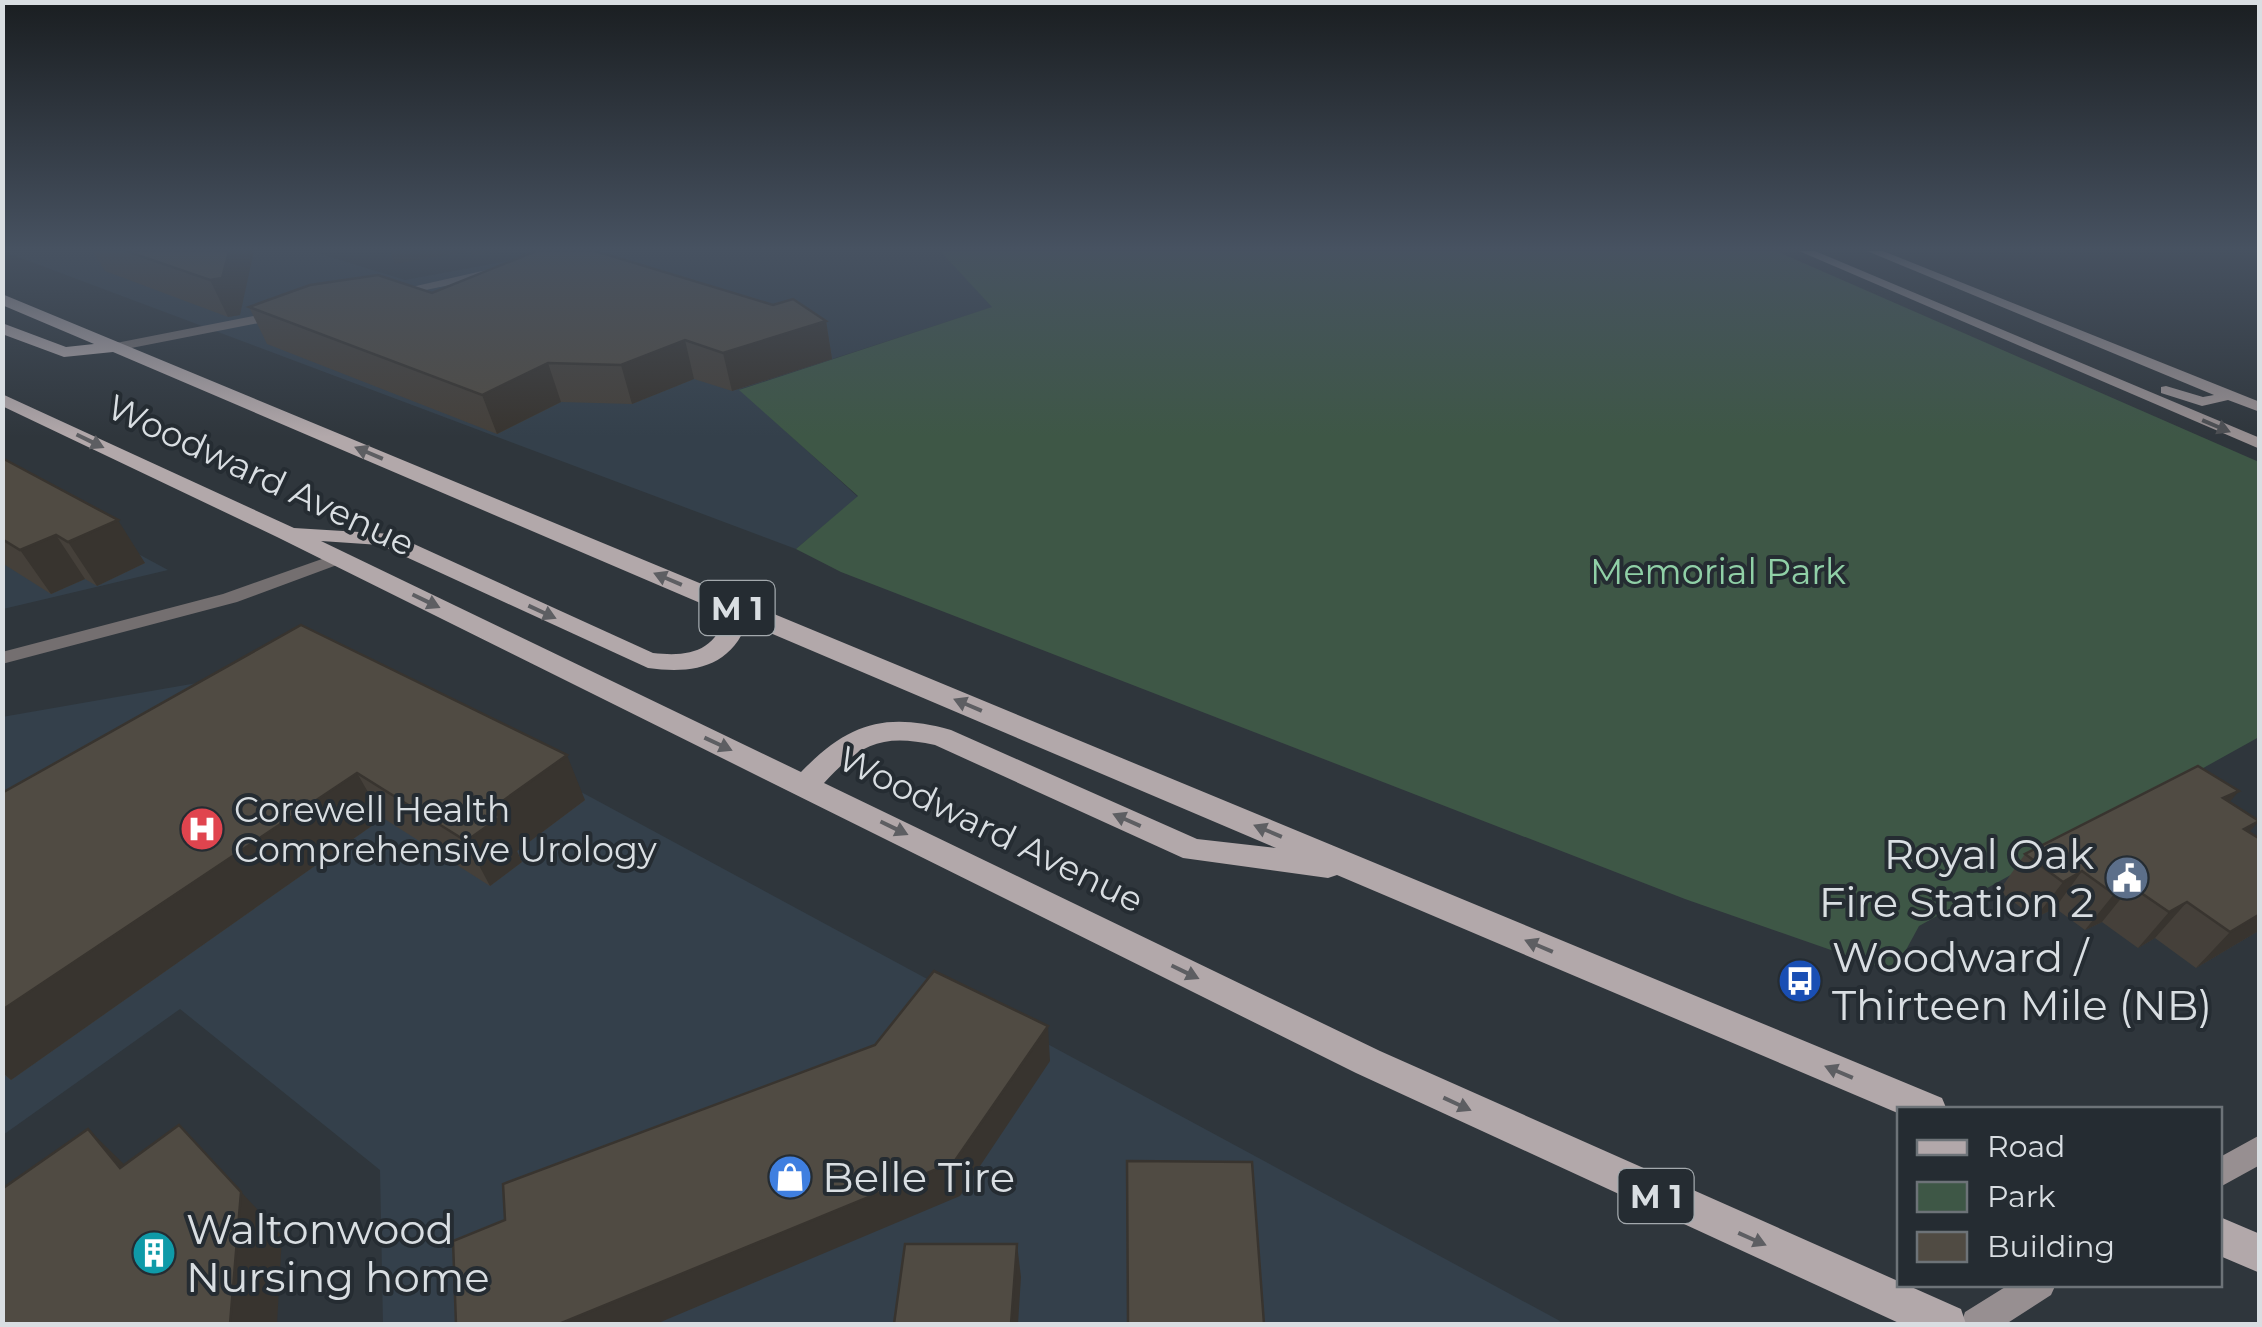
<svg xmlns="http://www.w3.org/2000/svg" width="2262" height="1327" font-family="Montserrat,sans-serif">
	<rect width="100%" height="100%" fill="#2f363c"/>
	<path fill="#34404b" d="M 2,251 L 311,251 L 405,280 L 561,251 L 940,251 L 993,307 L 740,389 L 858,497 L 796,549 Z
		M 3,481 L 168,570 L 3,609 Z
		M 335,659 L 1560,1321 L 1559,1324 L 383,1324 L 380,1170 L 180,1009 L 3,1135 L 2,717 Z"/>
	<path fill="#3e5746" d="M 940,251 L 1776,251 L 2259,462 L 2259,737 L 1919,926 L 1894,972 L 1685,899 L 841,572 L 796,549 L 858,496 L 739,390 L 992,307 Z"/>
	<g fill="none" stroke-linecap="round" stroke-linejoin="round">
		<path fill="#746f70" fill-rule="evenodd" d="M 500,267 L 506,271 L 504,274 L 391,297 L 385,293 Z
			M 279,311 L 284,312 L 284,318 L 116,351 L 109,347 L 116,343 Z
			M 339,553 L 348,558 L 345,562 L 237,602 L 2,664 L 2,652 L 223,594 Z"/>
		<path fill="#978f91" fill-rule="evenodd" d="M 1799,251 L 1815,251 L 2260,438 L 2260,449 Z
			M 1867,251 L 1883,251 L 2260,402 L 2260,412 L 2228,400 L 2202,406 L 2161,393 L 2161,387 L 2166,386 L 2203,397 L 2214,395 Z
			M 2260,1135 L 2260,1165 L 2220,1187 L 2220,1157 Z
			M 2010,1284 L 2056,1284 L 2051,1295 L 2006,1324 L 1961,1324 L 1965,1312 Z"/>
		<path fill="#b2a8aa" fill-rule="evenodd" d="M 2,294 L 1942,1098 L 1947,1110 L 1900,1110 L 1900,1114 L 1337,875 L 1328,878 L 1183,858 L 935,745 C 882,733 860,744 824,783 L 1380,1051 L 1961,1309 L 1966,1324 L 1901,1324 L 1356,1073 L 277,537 L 2,406 L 2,394 L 294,528 L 392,534 L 653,653 C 689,657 715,652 726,614 L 113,352 L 64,357 L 2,334 L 2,323 L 66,347 L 94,344 L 2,305 ZM 321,541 L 380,545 L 648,668 C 692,674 730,668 747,623 L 1276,848 L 1197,839 L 951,730 C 885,712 849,723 801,772 Z
			M 2220,1217 L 2260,1234 L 2260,1273 L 2220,1256 Z"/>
	</g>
	<path fill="#45403a" d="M 93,251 L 229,251 L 240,315 L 228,317 L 105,271 Z
		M 432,293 L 826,321 L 832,359 L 732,391 L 694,379 L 632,404 L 561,402 L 497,434 L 267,344 L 249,307 Z
		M 2,458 L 145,563 L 97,586 L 85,579 L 51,594 L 2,563 Z
		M 301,625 L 585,800 L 517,851 L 522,862 L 490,886 L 383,818 L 11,1080 L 2,1073 L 2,793 Z
		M 2229,802 L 2249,833 L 2260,839 L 2260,930 L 2196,968 L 2155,938 L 2138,948 L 2102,922 L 2085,930 L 2055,908 L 2035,918 L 1999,891 L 2025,854 Z"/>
	<path fill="#38342f" d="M 229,251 L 254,251 L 240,315 L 228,317 L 210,280 Z
		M 390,251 L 469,251 L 395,264 Z
		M 471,251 L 501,251 L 472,255 Z
		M 826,321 L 832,359 L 732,391 L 723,353 Z
		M 685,340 L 694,379 L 632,404 L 621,365 Z
		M 548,363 L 561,402 L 497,434 L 482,395 Z
		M 118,520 L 145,563 L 97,586 L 68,542 Z
		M 56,535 L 85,579 L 51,594 L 20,550 Z
		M 567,755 L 585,800 L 517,851 L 522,862 L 490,886 L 466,841 L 490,810 Z
		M 357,773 L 383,818 L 11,1080 L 2,1072 L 2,1010 Z
		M 2239,791 L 2208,827 L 2223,798 Z
		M 2259,821 L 2228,857 L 2244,829 Z
		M 2082,871 L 2055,908 L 2035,918 L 2063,882 Z
		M 2131,886 L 2102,922 L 2085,930 L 2114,894 Z
		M 2187,902 L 2155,938 L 2138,948 L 2169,912 Z
		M 2260,914 L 2260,930 L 2196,968 L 2230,932 Z
		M 1048,1026 L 1050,1061 L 960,1196 L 656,1324 L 559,1324 Z
		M 179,1125 L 282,1236 L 277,1324 L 230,1324 Z
		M 88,1129 L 134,1174 L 120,1168 Z
		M 1017,1244 L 1021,1277 L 1018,1324 L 1011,1324 Z"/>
	<path fill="#504b43" stroke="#38342f" stroke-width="2.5" d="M 126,251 L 229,251 L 222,278 L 210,280 Z
		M 536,251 L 595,251 L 773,305 L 793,299 L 826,321 L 723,353 L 685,340 L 621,365 L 548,363 L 482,395 L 249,307 L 310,285 L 378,275 L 432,293 Z
		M 2,458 L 118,520 L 68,542 L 56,535 L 20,550 L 2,539 Z
		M 301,625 L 567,755 L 490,810 L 500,817 L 466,841 L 357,773 L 2,1010 L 2,793 Z
		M 2198,766 L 2239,791 L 2223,798 L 2259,821 L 2244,829 L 2260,839 L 2260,914 L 2230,932 L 2187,902 L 2169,912 L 2131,886 L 2114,894 L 2082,871 L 2063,882 L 2025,854 Z
		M 934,971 L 1048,1026 L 954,1162 L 559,1324 L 456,1324 L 453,1241 L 505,1220 L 503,1184 L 875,1045 Z
		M 179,1125 L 241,1192 L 230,1324 L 2,1324 L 2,1189 L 88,1129 L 120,1168 Z
		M 1127,1161 L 1252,1162 L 1264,1324 L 1128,1324 Z
		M 905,1244 L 1017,1244 L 1011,1324 L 894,1324 Z"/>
	<defs><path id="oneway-solid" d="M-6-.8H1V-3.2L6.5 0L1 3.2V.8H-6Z" transform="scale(2.5)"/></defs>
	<use fill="#4d4f53" href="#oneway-solid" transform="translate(2216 426) rotate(23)"/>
	<g fill="#5d5e62">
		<use href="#oneway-solid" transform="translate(90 441) rotate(26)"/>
		<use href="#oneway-solid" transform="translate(369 453) rotate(-157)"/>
		<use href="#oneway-solid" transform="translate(668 579) rotate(-157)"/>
		<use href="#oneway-solid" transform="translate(426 601) rotate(26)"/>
		<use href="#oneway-solid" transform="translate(542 612) rotate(25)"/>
		<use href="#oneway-solid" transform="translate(968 705) rotate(-157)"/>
		<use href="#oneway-solid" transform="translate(718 744) rotate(25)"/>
		<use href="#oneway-solid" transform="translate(1127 820) rotate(-156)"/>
		<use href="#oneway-solid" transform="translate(894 828) rotate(26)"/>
		<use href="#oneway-solid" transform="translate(1268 831) rotate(-157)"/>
		<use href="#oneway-solid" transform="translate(1539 946) rotate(-157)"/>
		<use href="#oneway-solid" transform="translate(1185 972) rotate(26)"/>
		<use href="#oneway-solid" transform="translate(1839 1072) rotate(-157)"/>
		<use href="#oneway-solid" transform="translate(1457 1104) rotate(25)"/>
		<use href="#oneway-solid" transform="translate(1752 1239) rotate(24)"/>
	</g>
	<linearGradient id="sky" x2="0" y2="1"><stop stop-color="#1a1e21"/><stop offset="0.57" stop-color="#475261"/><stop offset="1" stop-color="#475261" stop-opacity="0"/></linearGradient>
	<rect width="2262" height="437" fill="url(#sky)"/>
	<defs>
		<symbol id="hospital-disc" viewBox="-11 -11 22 22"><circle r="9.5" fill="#e0444e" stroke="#252c32"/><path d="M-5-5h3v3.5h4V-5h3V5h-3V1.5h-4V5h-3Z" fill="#fff"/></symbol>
		<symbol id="civic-disc" viewBox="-11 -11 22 22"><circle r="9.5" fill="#5c6f8a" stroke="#252c32"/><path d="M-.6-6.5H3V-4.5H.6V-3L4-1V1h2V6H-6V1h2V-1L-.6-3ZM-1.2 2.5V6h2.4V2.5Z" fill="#fff"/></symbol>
		<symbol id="bus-disc" viewBox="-11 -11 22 22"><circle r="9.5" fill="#1a4fb4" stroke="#252c32"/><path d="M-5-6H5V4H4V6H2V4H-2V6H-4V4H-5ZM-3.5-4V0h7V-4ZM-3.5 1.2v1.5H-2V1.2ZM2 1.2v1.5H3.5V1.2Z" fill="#fff"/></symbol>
		<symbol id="shop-disc" viewBox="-11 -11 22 22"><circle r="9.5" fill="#3f7fe0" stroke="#252c32"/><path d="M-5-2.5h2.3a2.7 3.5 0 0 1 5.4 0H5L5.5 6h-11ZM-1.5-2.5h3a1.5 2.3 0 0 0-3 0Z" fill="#fff"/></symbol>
		<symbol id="building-disc" viewBox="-11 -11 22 22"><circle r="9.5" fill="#0f9aa8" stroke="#252c32"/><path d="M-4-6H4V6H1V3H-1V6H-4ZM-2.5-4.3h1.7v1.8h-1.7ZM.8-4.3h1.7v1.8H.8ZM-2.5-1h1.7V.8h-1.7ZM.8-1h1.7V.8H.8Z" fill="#fff"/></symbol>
	</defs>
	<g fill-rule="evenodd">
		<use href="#hospital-disc" x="177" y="804" width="50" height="50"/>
		<use href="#civic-disc" x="2102" y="853" width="50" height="50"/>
		<use href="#bus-disc" x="1775" y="956" width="50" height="50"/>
		<use href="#shop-disc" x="765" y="1152" width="50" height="50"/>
		<use href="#building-disc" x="129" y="1228" width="50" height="50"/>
	</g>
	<g text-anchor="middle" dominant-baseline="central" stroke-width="8" stroke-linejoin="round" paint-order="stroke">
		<g fill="#252c32" stroke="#a3a9ad" stroke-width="2.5">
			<rect x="699.5" y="581" width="75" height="54" rx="8"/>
			<rect x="1618.5" y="1169" width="75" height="54" rx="8"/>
		</g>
		<g font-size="32" font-weight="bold" fill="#d9dee2">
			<text x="737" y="608">M 1</text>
			<text x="1656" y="1196">M 1</text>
		</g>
		<g font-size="35" fill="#d9dee2" stroke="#252c32">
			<text transform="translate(261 475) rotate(25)">Woodward Avenue</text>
			<text transform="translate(991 829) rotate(26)">Woodward Avenue</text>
		</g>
		<g font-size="35" fill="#90d0a7" stroke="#252c32">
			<text x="1718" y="571">Memorial Park</text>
		</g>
		<g font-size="35" fill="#d9dee2" stroke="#252c32" text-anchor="start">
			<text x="234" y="809">Corewell Health<tspan x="234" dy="40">Comprehensive Urology</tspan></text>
		</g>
		<g font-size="42" fill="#d9dee2" stroke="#252c32" text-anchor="start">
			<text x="2094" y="854" text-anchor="end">Royal Oak<tspan x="2094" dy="48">Fire Station 2</tspan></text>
			<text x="1832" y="957">Woodward /<tspan x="1832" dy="48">Thirteen Mile (NB)</tspan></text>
			<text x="822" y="1177">Belle Tire</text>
			<text x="186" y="1229">Waltonwood<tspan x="186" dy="48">Nursing home</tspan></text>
		</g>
	</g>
	<rect width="2262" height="1327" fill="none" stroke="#d9dee2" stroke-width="10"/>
	<rect x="1897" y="1107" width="325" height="180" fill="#252c32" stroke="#6d7378" stroke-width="2.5"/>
	<rect x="1917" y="1140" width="50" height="15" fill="#b2a8aa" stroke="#6d7378" stroke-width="2.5"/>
	<text x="1987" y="1157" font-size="30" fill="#d9dee2">Road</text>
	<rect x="1917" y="1182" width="50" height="30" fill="#3e5746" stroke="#6d7378" stroke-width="2.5"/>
	<text x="1987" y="1207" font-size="30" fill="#d9dee2">Park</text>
	<rect x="1917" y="1232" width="50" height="30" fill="#504b43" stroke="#6d7378" stroke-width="2.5"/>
	<text x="1987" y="1257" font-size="30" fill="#d9dee2">Building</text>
</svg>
